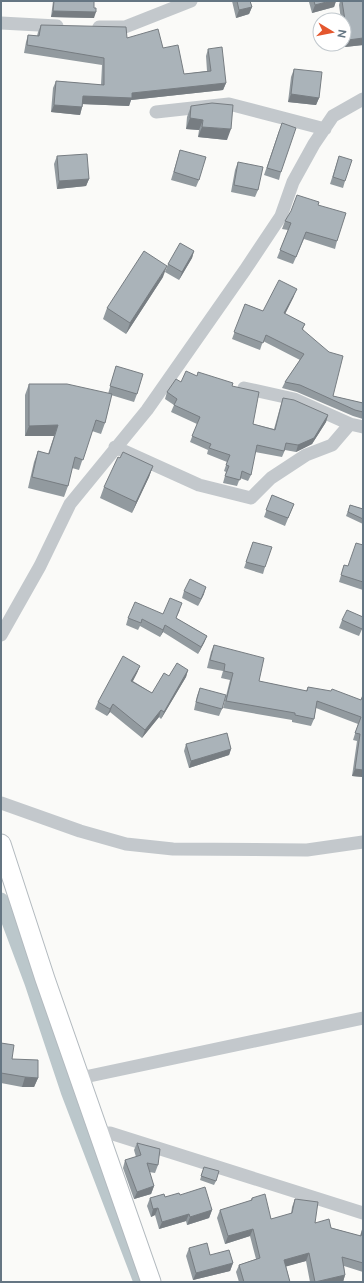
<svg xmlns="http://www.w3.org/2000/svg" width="364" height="1283" font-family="'Public Sans',sans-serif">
	<rect width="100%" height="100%" fill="#fafaf8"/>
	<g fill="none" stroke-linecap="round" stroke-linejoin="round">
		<path stroke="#bbc7cb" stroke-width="15" d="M 1,900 L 32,983 L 68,1091 L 141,1282"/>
		<defs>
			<path id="secondary" d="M 1,844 L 45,979 L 151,1282"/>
		</defs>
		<use href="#secondary" stroke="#b3babf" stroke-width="21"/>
		<path stroke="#c3c8cc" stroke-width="13" d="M 1,23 L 57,26
			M 99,27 L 125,27 L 191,1
			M 156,112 L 229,104 L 325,129
			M 244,388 L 294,399 L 350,424
			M 115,447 L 199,485 L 251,498 L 271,478 L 306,455 L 332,445 L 350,424 L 363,427
			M 1,635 L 40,566 L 70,504 L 147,410 L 245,270 L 281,216 L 293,182 L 314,144 L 333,116 L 363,99
			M 1,803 L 80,831 L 126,844 L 173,849 L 307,850 L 363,842
			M 80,1078 L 363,1018
			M 99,1134 L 110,1133 L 363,1213"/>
		<use href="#secondary" stroke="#fff" stroke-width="19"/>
	</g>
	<path fill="#929a9f" d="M 53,1 L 94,1 L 94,18 L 51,17 Z
		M 232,1 L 250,1 L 252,7 L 249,14 L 236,18 Z
		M 310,1 L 336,1 L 334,7 L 312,13 L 309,2 Z
		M 340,1 L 363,1 L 363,45 L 345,47 L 344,41 L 344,20 L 341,20 L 339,5 Z
		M 41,25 L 127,38 L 163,48 L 184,74 L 207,71 L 206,56 L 208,49 L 226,83 L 223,90 L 131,100 L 129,106 L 83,104 L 80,115 L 51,112 L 53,88 L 56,81 L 101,85 L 102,65 L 24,53 L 26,42 L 28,35 L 37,36 L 38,32 Z
		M 294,69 L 319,98 L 316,105 L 288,102 L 291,77 Z
		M 191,106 L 227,140 L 198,137 L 199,130 L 186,129 L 187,117 Z
		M 279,131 L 281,172 L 279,180 L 264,175 Z
		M 180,150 L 199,180 L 196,187 L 171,180 Z
		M 57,156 L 89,179 L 86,186 L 57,189 L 54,164 Z
		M 339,156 L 345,181 L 343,188 L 330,184 Z
		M 238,162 L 258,190 L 255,197 L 231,192 L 235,170 Z
		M 318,205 L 337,241 L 335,249 L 304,239 L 293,264 L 277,258 L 288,230 L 282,229 L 285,221 Z
		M 194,251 L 192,258 L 179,280 L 165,272 L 168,264 Z
		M 163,277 L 126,334 L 103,319 L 107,308 Z
		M 294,296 L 285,314 L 305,324 L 303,329 L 333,396 L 363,403 L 363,402 L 363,419 L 353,416 L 297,392 L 282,388 L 285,382 L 300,360 L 263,341 L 260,350 L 232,339 L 245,304 L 263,311 Z
		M 116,366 L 137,394 L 134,402 L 111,395 L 105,423 L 101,434 L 92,431 L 79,470 L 72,468 L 68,486 L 64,497 L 28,488 L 34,462 L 38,451 L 48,454 L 54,436 L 25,436 L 25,395 L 29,384 L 108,394 Z
		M 197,376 L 232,386 L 253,424 L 274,429 L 281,404 L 283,398 L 328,415 L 326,422 L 312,444 L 296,452 L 285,450 L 282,457 L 255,452 L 251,475 L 248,481 L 240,478 L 237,486 L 223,483 L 226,472 L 224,471 L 227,462 L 207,454 L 208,450 L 190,442 L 197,424 L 171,412 L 174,405 L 165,399 L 167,392 L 181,382 Z
		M 153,466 L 149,477 L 132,513 L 100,498 L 104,487 Z
		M 272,495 L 294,504 L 285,526 L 264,517 Z
		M 350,505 L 363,509 L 363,524 L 346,516 Z
		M 253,542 L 265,567 L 263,574 L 244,568 Z
		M 363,545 L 363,590 L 339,582 L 344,565 L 348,566 Z
		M 184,591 L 204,594 L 198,606 L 182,598 Z
		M 180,610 L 176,618 L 207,636 L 204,643 L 198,654 L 163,632 L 160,637 L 140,626 L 138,630 L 126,625 L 128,618 L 163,614 Z
		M 363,617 L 363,627 L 359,636 L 339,628 L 342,620 Z
		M 214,645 L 259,681 L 306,691 L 308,687 L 361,700 L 363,777 L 352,776 L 357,741 L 353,740 L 358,724 L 316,708 L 314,719 L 311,726 L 292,722 L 292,720 L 223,708 L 230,680 L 221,678 L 223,671 L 207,668 L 211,652 Z
		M 140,666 L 137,673 L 133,681 L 152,693 L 169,676 L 188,670 L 186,677 L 161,719 L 159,717 L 142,738 L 110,712 L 107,716 L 95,709 L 98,702 Z
		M 200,688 L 222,709 L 219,716 L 194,710 L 197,696 Z
		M 186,744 L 231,749 L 229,755 L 189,768 L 184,751 Z
		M 1,1043 L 12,1059 L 38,1078 L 34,1087 L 22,1087 L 1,1083 Z
		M 137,1143 L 158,1165 L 155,1173 L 149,1172 L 154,1186 L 151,1194 L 134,1199 L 123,1168 L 125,1160 L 136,1157 L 134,1150 Z
		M 204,1167 L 216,1181 L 214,1185 L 200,1180 Z
		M 180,1195 L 212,1210 L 209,1218 L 187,1225 L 186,1221 L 159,1229 L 155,1215 L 151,1217 L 147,1206 L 150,1198 L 165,1197 Z
		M 252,1198 L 271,1219 L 291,1214 L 292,1207 L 295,1199 L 315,1223 L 360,1236 L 363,1226 L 363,1272 L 344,1266 L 345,1275 L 343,1282 L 310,1282 L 306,1261 L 286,1266 L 290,1282 L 239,1282 L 236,1272 L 239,1265 L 256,1259 L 250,1236 L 225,1244 L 217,1218 L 220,1210 L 250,1201 Z
		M 189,1248 L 210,1255 L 233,1263 L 230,1271 L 193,1280 L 186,1256 Z"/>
	<path fill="#777d82" d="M 330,1 L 336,1 L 334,7 L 312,13 L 315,5 Z
		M 252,7 L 249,14 L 236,18 L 239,10 Z
		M 53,11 L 96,12 L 94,18 L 51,17 Z
		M 363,38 L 363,45 L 345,47 L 348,40 Z
		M 226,83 L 223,90 L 131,100 L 129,106 L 81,104 L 83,96 L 132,93 Z
		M 291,94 L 319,98 L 316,105 L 288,102 Z
		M 54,105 L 82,107 L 80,115 L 51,112 Z
		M 190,118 L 203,120 L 199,130 L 186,129 Z
		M 202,127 L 231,129 L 227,140 L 198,137 Z
		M 89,179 L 86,186 L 57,189 L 59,181 Z
		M 194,251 L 192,258 L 179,280 L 182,272 Z
		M 167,266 L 163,277 L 126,334 L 130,323 Z
		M 297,289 L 294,296 L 282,320 L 284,313 Z
		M 328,415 L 326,422 L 312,444 L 296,452 L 298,445 Z
		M 58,425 L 54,436 L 25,436 L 29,426 Z
		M 153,466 L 149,477 L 132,513 L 136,502 Z
		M 206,587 L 204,594 L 198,606 L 201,599 Z
		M 165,625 L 163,632 L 160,637 L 163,630 Z
		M 207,636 L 204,643 L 198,654 L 201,647 Z
		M 140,666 L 137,673 L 129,688 L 131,681 Z
		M 188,670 L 186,677 L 161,719 L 164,712 Z
		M 113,704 L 110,712 L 107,716 L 110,709 Z
		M 161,710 L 159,717 L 142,738 L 145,730 Z
		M 231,749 L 229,755 L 189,768 L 191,761 Z
		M 355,769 L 363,770 L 363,777 L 352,776 Z
		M 25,1077 L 38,1078 L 34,1087 L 22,1087 Z
		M 154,1186 L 151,1194 L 134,1199 L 137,1192 Z
		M 158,1208 L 155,1215 L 151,1217 L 153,1209 Z
		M 212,1210 L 209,1218 L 187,1225 L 190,1217 Z
		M 189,1214 L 186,1221 L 159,1229 L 162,1222 Z
		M 253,1229 L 250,1236 L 225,1244 L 228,1236 Z
		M 309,1253 L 306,1261 L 281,1268 L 284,1260 Z
		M 233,1263 L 230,1271 L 193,1280 L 196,1273 Z
		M 345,1275 L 343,1282 L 315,1282 Z"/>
	<path fill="#aab3b9" stroke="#777d82" d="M 54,1 L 94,1 L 94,8 L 96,8 L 96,12 L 53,11 Z
		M 237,1 L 250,1 L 252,7 L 239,10 Z
		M 314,1 L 330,1 L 315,5 Z
		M 342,1 L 363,1 L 363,38 L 348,40 Z
		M 41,25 L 126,27 L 127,38 L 158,29 L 163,48 L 178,45 L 184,74 L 211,71 L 208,49 L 222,47 L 226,83 L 132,93 L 132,98 L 83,96 L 82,107 L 54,105 L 56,81 L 104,85 L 104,58 L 27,45 L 28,35 L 39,36 Z
		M 294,69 L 322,72 L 319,98 L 291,94 Z
		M 212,103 L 233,105 L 231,129 L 202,127 L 203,120 L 190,118 L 191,106 Z
		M 282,123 L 296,128 L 281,172 L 267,168 Z
		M 180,150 L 206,157 L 199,180 L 174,172 Z
		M 87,154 L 89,179 L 59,181 L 57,156 Z
		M 339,156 L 352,160 L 345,181 L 333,177 Z
		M 238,162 L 263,167 L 258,190 L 234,185 Z
		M 297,195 L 319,202 L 318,205 L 346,213 L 337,241 L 306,232 L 296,257 L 280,250 L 291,223 L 285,221 L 291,211 Z
		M 180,243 L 194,251 L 182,272 L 168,264 Z
		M 144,251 L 167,266 L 130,323 L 107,308 Z
		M 279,280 L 297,289 L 284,313 L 305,324 L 302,329 L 329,352 L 343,356 L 333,396 L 363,403 L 363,412 L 355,410 L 300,385 L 285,382 L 304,354 L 266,335 L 263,343 L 234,332 L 245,304 L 263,311 Z
		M 116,366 L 143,374 L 137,394 L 110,386 Z
		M 186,371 L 197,376 L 198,372 L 233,383 L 232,386 L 259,392 L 253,424 L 275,430 L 283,398 L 294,400 L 328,415 L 314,438 L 298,445 L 286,443 L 284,451 L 257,445 L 251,475 L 242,471 L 240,480 L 225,476 L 229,466 L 226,465 L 230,455 L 209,448 L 211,444 L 192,436 L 200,417 L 174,405 L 177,399 L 167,392 L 176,379 L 181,382 Z
		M 29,384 L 67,384 L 112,394 L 105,423 L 96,420 L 83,460 L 75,457 L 68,486 L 32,477 L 38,451 L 49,454 L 58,425 L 29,426 Z
		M 123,452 L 153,466 L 136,502 L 104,487 L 118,457 L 120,458 Z
		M 272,495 L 294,504 L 288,518 L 266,510 Z
		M 350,505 L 363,509 L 363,519 L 348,512 Z
		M 253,542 L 272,547 L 265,567 L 246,562 Z
		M 356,543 L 363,545 L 363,582 L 341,575 L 344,565 L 348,566 Z
		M 190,579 L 206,587 L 201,599 L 184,591 Z
		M 170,598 L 182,603 L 176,618 L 207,636 L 201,647 L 165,625 L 163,630 L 142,619 L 141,623 L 128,618 L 135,602 L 163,614 Z
		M 347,610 L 363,617 L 363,626 L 362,629 L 342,620 Z
		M 214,645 L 264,658 L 259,681 L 307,691 L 308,687 L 331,691 L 332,689 L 361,700 L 363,695 L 363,770 L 355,769 L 360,734 L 355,733 L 361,717 L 317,701 L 314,719 L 295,715 L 295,713 L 226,701 L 233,673 L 224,671 L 225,664 L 210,660 Z
		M 123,656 L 140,666 L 131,681 L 152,693 L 164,673 L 169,676 L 177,663 L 188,670 L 164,712 L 161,710 L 145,730 L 113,704 L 110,709 L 98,702 Z
		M 200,688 L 226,695 L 222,709 L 196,702 Z
		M 227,733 L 231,749 L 191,761 L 186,744 Z
		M 1,1043 L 14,1045 L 12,1059 L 38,1060 L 38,1078 L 25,1077 L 1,1073 Z
		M 137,1143 L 160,1149 L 158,1165 L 147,1163 L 154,1186 L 137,1192 L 125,1160 L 141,1155 Z
		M 204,1167 L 219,1171 L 216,1181 L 201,1176 Z
		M 205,1187 L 212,1210 L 190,1217 L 189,1214 L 162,1222 L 158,1208 L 153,1209 L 150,1198 L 164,1194 L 165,1197 L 179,1193 L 180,1195 Z
		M 265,1194 L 271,1219 L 292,1213 L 295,1199 L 318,1202 L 315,1223 L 329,1219 L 331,1228 L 361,1236 L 363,1228 L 363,1263 L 342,1257 L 345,1275 L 315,1282 L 309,1253 L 284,1260 L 290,1282 L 244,1282 L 239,1265 L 260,1258 L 253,1229 L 228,1236 L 220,1210 L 252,1200 L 252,1198 Z
		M 207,1243 L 210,1255 L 229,1250 L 233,1263 L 196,1273 L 189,1248 Z"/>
	<rect width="364" height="1283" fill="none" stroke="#657683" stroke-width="4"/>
	<g transform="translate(332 32) rotate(100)"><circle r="19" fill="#ffffff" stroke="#c1c8cd"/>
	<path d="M0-3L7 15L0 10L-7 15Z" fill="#e4572e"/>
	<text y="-6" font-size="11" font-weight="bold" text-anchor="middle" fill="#657683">N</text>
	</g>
</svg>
